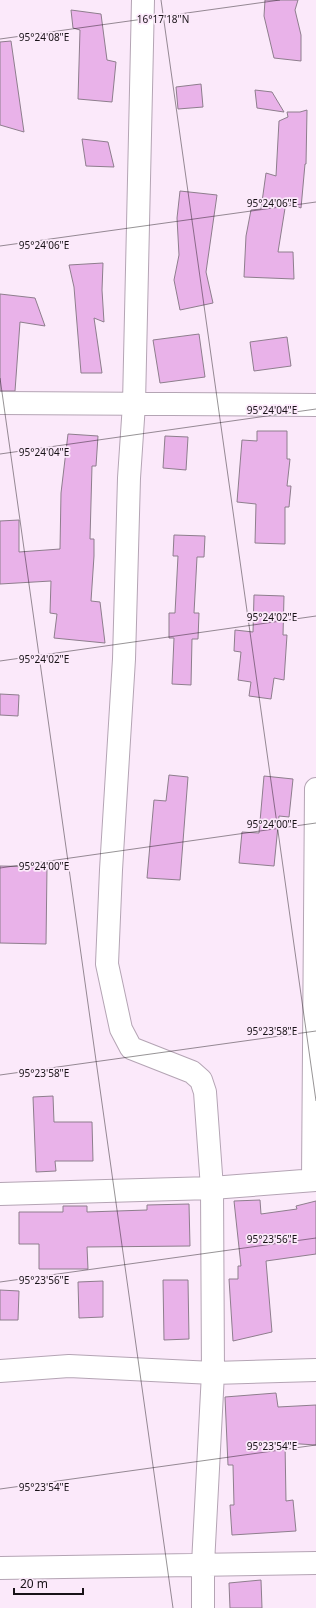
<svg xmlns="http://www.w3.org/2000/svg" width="316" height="1608" font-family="'Noto Sans',sans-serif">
	<rect width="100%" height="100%" fill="#fbe9fa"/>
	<path fill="#e9b2e9" stroke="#8e7e8d" d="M 265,0 L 298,0 L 295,10 L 301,35 L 301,61 L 274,58 L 264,16 Z
		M 71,10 L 101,14 L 107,60 L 116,62 L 112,102 L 78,99 L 80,30 L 73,28 Z
		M 11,41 L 24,132 L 0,125 L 0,42 Z
		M 201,84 L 203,107 L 178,109 L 176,87 Z
		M 255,90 L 272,92 L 284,112 L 257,108 Z
		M 307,110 L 306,164 L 305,164 L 301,208 L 286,202 L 278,252 L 293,252 L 294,279 L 244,277 L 246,236 L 251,210 L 261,209 L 266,173 L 276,176 L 279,121 L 288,117 L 287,112 L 300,112 Z
		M 82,139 L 108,142 L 114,167 L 86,166 Z
		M 180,191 L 217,195 L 206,272 L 213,303 L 180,310 L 174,280 L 179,255 L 177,218 Z
		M 103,263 L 102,290 L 104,322 L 94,318 L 102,373 L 81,373 L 74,287 L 69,265 Z
		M 0,294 L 35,298 L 45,326 L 20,322 L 15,391 L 0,391 Z
		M 199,334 L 205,377 L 160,383 L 153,340 Z
		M 287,337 L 291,366 L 254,371 L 250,342 Z
		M 257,431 L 287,431 L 287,459 L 290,459 L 287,486 L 291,486 L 289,507 L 285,507 L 285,544 L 255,543 L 256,504 L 237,502 L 242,440 L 257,441 Z
		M 68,434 L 98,436 L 96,466 L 92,466 L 90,539 L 94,539 L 94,556 L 91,601 L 100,602 L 105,643 L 54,638 L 57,614 L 50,613 L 51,581 L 0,584 L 0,521 L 19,520 L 19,552 L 60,549 L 61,493 Z
		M 165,436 L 188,437 L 186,470 L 163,468 Z
		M 174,535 L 205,536 L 204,557 L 197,557 L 194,613 L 199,613 L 198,639 L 192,639 L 191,685 L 172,684 L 174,638 L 169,638 L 169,613 L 175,613 L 178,556 L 173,556 Z
		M 254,595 L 284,596 L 283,635 L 287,635 L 284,680 L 274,678 L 271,699 L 249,696 L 251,682 L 238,680 L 241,652 L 234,651 L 235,630 L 253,632 Z
		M 0,694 L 19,695 L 18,716 L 0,715 Z
		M 169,775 L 188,777 L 180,880 L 147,878 L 154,800 L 166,801 Z
		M 264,776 L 293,779 L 289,817 L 279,816 L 274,866 L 239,863 L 242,832 L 259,833 Z
		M 0,866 L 47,867 L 46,944 L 0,943 Z
		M 53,1096 L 54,1122 L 92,1122 L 93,1161 L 55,1161 L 56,1171 L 36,1172 L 33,1097 Z
		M 260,1200 L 261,1214 L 297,1209 L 296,1206 L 316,1201 L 316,1254 L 266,1261 L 272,1332 L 233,1341 L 229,1279 L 238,1279 L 238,1266 L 241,1266 L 234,1201 Z
		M 189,1204 L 190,1246 L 87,1247 L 88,1269 L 39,1269 L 39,1244 L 19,1244 L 19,1212 L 63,1212 L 63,1206 L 87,1206 L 87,1212 L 147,1210 L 147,1205 Z
		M 163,1280 L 188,1280 L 189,1339 L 164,1340 Z
		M 103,1281 L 103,1317 L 79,1318 L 78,1282 Z
		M 0,1290 L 19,1291 L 18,1320 L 0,1320 Z
		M 276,1393 L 278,1407 L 316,1405 L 316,1445 L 285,1443 L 286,1501 L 293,1500 L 296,1531 L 232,1535 L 230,1505 L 234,1505 L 233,1465 L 228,1465 L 225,1397 Z
		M 261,1580 L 262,1608 L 230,1608 L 229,1583 Z"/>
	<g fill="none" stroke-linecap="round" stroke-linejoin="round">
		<defs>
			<path id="minor" d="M 143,0 L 134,404 L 129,478 L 124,659 L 111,870 L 107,964 L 121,1029 L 131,1048 L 192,1072 L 201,1080 L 205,1092 L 212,1188 L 213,1373 L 203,1564 L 203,1608
				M 0,403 L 316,405
				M 313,1180 L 316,789
				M 0,1194 L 212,1188 L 316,1180
				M 0,1371 L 69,1366 L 213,1373 L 316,1370
				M 0,1568 L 316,1563"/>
		</defs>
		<use href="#minor" stroke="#b4a4b4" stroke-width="24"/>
		<use href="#minor" stroke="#fff" stroke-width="22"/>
	</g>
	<path fill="none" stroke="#181217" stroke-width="1" stroke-opacity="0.45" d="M 161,0 L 316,1101M 0,39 L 280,0M 0,246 L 316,202M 0,378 L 173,1608M 0,454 L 316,409M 0,661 L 316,616M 0,868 L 316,823M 0,1075 L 316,1031M 0,1282 L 316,1238M 0,1489 L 316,1445"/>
	<g font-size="10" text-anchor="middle" fill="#181217" stroke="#fbe9fa" stroke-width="3.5" stroke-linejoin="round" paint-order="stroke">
		<text x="163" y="23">16°17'18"N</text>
		<text x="44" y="41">95°24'08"E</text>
		<text x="272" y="207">95°24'06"E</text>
		<text x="44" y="249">95°24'06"E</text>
		<text x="272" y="414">95°24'04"E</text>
		<text x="44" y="456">95°24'04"E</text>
		<text x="272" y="621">95°24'02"E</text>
		<text x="44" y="663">95°24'02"E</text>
		<text x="272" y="828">95°24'00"E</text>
		<text x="44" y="870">95°24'00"E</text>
		<text x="272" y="1035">95°23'58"E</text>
		<text x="44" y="1077">95°23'58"E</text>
		<text x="272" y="1243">95°23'56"E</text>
		<text x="44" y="1284">95°23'56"E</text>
		<text x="272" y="1450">95°23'54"E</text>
		<text x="44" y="1491">95°23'54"E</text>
	</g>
	<path d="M14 1588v6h69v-6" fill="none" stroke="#181217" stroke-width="2"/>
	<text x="20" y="1588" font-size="12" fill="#181217" stroke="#fbe9fa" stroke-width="3" paint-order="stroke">20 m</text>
</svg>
